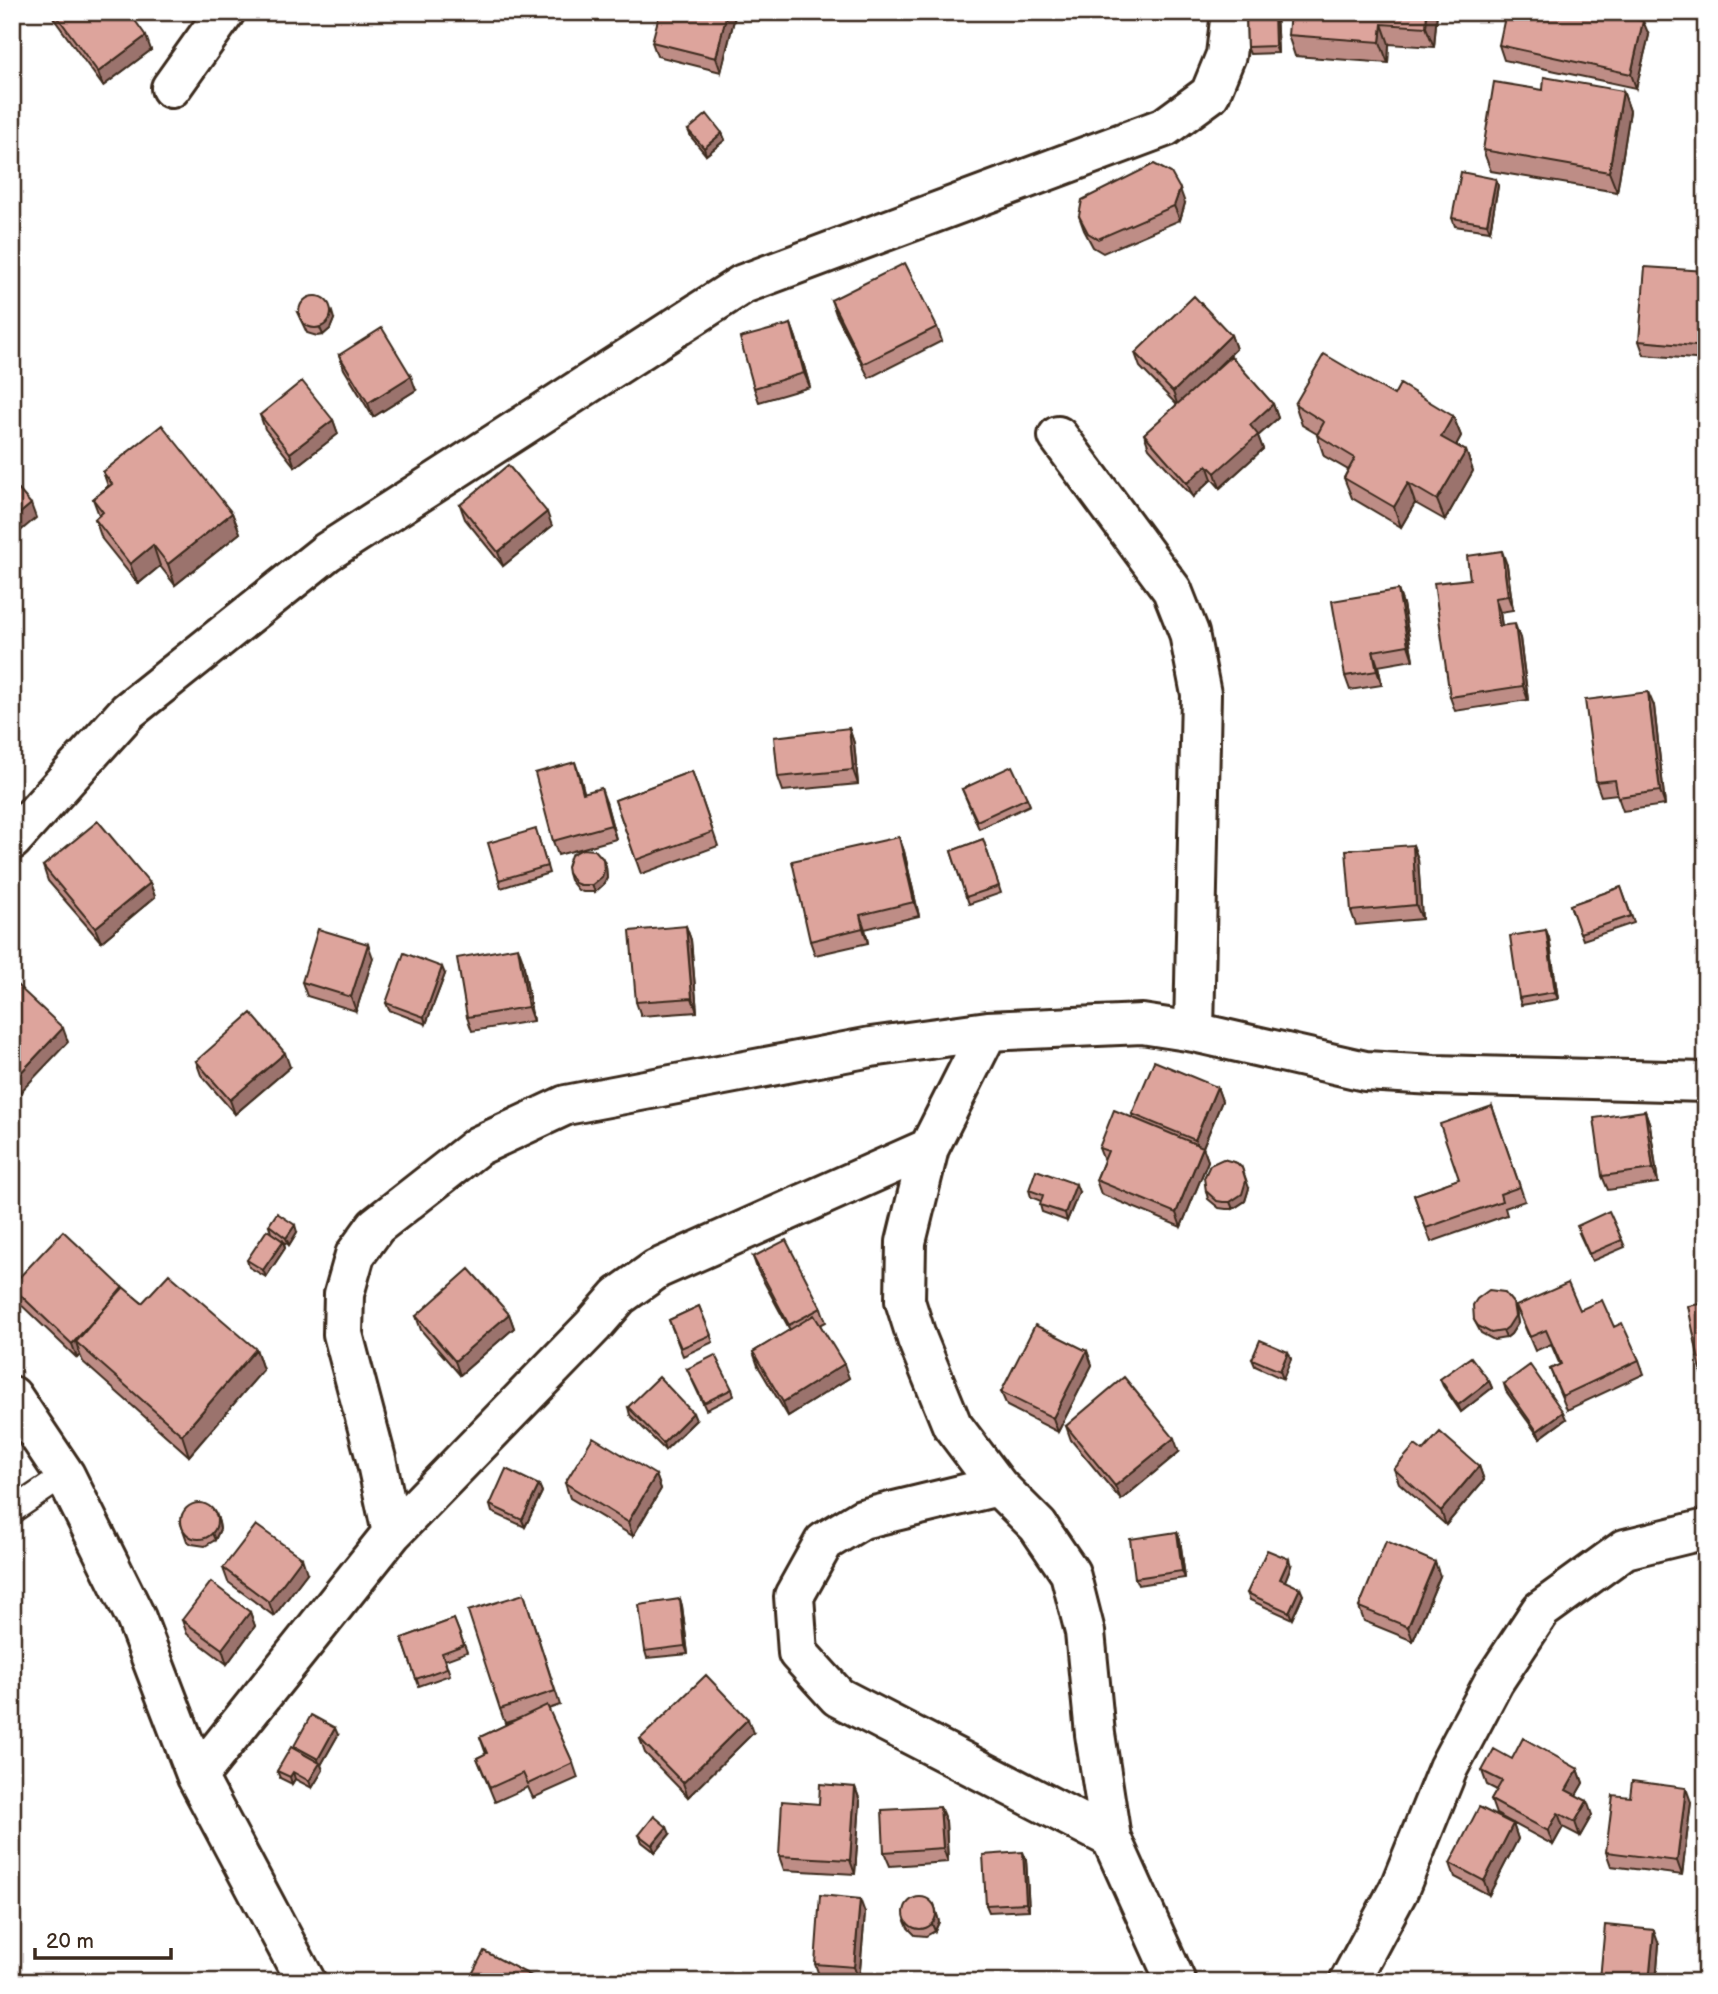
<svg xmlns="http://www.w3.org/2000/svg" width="1718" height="1994" viewBox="0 0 1718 1994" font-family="'Balsamiq Sans',sans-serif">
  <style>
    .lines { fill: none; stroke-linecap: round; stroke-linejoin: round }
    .lane-casing { stroke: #3b2a1e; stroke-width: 28 }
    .street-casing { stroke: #3b2a1e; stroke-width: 44 }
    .lane { stroke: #fff; stroke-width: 23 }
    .street { stroke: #fff; stroke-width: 38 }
    .wall { fill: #be8d86; stroke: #3b2a1e; stroke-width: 2 }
    .shaded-wall { fill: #9b736d; stroke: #3b2a1e; stroke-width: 2 }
    .building { fill: #dda49c; stroke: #3b2a1e; stroke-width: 2 }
  </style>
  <rect width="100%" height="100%" fill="#fff"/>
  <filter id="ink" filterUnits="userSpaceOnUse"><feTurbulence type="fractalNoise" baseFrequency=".0143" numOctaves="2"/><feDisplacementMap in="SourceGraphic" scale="14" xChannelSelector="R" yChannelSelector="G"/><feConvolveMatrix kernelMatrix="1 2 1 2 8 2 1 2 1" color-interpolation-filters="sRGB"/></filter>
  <g filter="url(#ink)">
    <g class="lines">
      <defs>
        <path id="lane" d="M12,1511l53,-36"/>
        <path id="street" d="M171,88l54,-76
          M1058,436l114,154 17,43 12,61 -7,338
          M12,840l116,-129 199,-159 416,-268 422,-157 45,-33 16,-39 5,-43
          M988,1031l-59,117 -23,94 -1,59 12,38 35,86 46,61 40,40 32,47 15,59 10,102 16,104 65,144
          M12,1396l53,79 71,143 61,159 109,205
          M998,1486l-136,33 -38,23 -30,54 4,57 40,44 273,141
          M392,1533l201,-207 26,-30 38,-27 272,-121
          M197,1777l195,-244 -16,-74 -33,-125 1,-40 11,-39 21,-29 102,-80 88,-41 305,-58 117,-16 154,-7 52,8 171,39 69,4 272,7
          M1349,1982l50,-93 49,-121 46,-87 47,-71 84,-61 81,-20"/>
      </defs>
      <use href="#lane" class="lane-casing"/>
      <use href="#street" class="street-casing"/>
      <use href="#lane" class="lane"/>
      <use href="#street" class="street"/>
    </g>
    <path class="wall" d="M52,12h77l22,38 -48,36 -49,-67z
      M736,12l-15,60 -64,-16 -5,-14z
      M1246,12h30l2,41 -28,1 -3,-7z
      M1437,12l-3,35 -45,-3 -1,19 -93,-7 -7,-21z
      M1609,13l40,22 -13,53 -132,-28 -5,-15z
      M1543,90l80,1 7,20 -13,81 -126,-21 -8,-21z
      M688,130l34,3 3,7 -19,15 -15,-18z
      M1496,179l2,7 -8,45 -35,-5 -3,-8z
      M1185,203l-5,17 -77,33 -10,-6 -9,-17 -5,-14z
      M1706,271v89l-62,-5 -5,-14z
      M831,300l106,27 5,14 -73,37 -33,-64z
      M297,312l37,7 -4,10 -7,6 -6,1 -10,-3z
      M791,324l5,14 14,49 -51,15 -5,-14z
      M1231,335l5,14 -30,29 67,26 5,14 -20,18 5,13 -43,39 -8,-9 -19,18 -44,-49 -5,-14 33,-29 -37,-38 -5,-14z
      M339,355l77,35 -43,27 -29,-48z
      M1394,395l59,21 8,20 -5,9 10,6 7,20 -28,49 -30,-17 -14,24 -49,-29 -8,-20 4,-8 -24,-14 -7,-21v-1l-15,-9 -7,-21z
      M260,415l73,5 5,14 -43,33 -30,-38z
      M103,472l129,41 8,20 -65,52 -15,-19 -22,18 -36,-45 -7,-20 4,-4 -6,-16 15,-13z
      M460,505l92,21 -49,40 -38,-47z
      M1507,565l6,45 -13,2 2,14 18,12 8,62 -73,11 -5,-14 20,-118z
      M1398,590l5,14 10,56 -35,6 4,19 -32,5 -5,-14z
      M1654,706l11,99 -42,6 -6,-17 -16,2 -5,-14z
      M849,728l5,15 4,41 -75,7 -5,-14z
      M692,771l26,75 -77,28 -26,-74z
      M580,776l4,17 22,9 10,37 -58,16 -5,-14z
      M962,789l65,9 3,7 -51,24z
      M538,836l11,37 -48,15 -2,-8z
      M899,837l5,14 15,65 -54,13 3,14 -53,12 -5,-14z
      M983,839l18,54 -32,11 -18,-53z
      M1413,845l5,14 4,60 -66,6 -5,-14z
      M603,859l3,7 1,12 -3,6 -9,8h-12l-5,-2 -8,-10 -2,-7z
      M43,866l107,17 5,14 -54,45 -53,-61z
      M1621,887l13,36 -51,17 -13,-35z
      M686,926l5,14 6,72 -56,4 -5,-14z
      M1546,930l3,8 9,61 -37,6 -2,-7z
      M373,958l-17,53 -49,-15 -5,-14z
      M523,961l10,60 -61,10 -5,-14z
      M445,974l-19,50 -37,-14 -3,-7z
      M196,1061l94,6 -55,47 -34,-39z
      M1217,1087l5,14 -19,46 5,14 -27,66 -80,-33 -5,-14 8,-19 -5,-13 34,-30 -1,-4z
      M1492,1106l33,95 -20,7 2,7 -76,27 -17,-47 45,-16z
      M1645,1111l5,14 8,58 -50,7 -6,-14z
      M1249,1188l-4,13 -12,8h-7l-7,-1 -11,-9 -2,-8z
      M1029,1190l50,2 -12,29 -25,-9 -2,-7 1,-4 -10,-4z
      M269,1225l28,7 -8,13 -18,-12z
      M1579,1233l43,7 3,7 -33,14z
      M283,1241l2,7 -19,29 -17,-10 -2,-7z
      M753,1257l68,51 5,14 -6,3 29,53 -61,38 -30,-50 -5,-14 37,-22 -32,-59z
      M12,1285l111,3 19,15 114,46 7,21 -74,86 -106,-94 -3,-7 -3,3 -61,-58 -4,-10z
      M699,1306l14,36 -30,14 -14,-36z
      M1516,1306l64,4 34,17 25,33 5,14 -77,36 -17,-41 10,-4 -9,-21 -16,7z
      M1516,1310l2,13 -7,11 -5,4 -12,2 -13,-7 -7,-13z
      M509,1314l5,14 -54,47 -39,-45 -5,-14z
      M1087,1351l5,14 -34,67 -51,-26 -6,-14z
      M1288,1352l3,7 -8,20 -28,-13 -3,-7z
      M687,1369l45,20 2,7 -28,14z
      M1440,1379l49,2 3,7 -31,24 -18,-26z
      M1504,1384l62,35 -26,19 -34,-47z
      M628,1407l68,13 -31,30 -35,-35z
      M1066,1426l113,26 -58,48 -50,-60z
      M1423,1451l56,15 5,14 -38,45 -47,-42 -5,-14z
      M656,1475l5,14 -28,47 -63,-38 -5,-15z
      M539,1485l3,7 -17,35 -33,-15 -2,-7z
      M217,1516l2,7 1,6 -5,11 -10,6 -13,-2 -5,-3 -7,-20z
      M1180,1539l5,39 -47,7 -3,-7z
      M1291,1566l-6,15 18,14 -11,24 -42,-19 -3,-7z
      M223,1568l84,5 -33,43 -46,-34z
      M1440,1576l-27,65 -49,-20 -5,-14z
      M524,1594l36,111 -12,4 25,54 5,15 -45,20 -5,-11 -33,15 -18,-44 9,-4 -6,-17 41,-19 -16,5 -5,-14z
      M680,1599l2,7 6,48 -41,4 -2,-7z
      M250,1612l5,14 -28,38 -40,-30 -5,-14z
      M454,1619l13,33 -22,8 5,15 -31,11 -17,-48z
      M753,1733l-65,64 -43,-44 -5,-14z
      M338,1735l-17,30 2,5 -11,18 -17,-9 -3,5 -12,-6 -3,-7 18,-21 -1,-4z
      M1512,1759l66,10 5,14 -7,12 16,20 -12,21 -17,-9 -10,18 -57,-31 -5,-14 6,-10 -10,-5 -5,-14z
      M855,1787l5,14 -5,73 -71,-4 -5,-14z
      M1630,1797l61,5 -9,73 -71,-9 -5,-14z
      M946,1821l2,41 -58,4 -6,-14z
      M1513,1824l5,15 -29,56 -34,-18 -5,-14z
      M670,1834l-15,18 -13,-10 -3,-7z
      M1026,1859l3,51 -40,2 -3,-7z
      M934,1904l5,18 -4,9 -9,5 -11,-1 -7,-7 -3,-7z
      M865,1913l-6,68 -39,-3 -5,-14z
      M1659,1944l-3,38h-55l-1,-3z"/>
    <path class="shaded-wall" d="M727,12h9l-15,60 -5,-14z
      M1274,12h2l2,41 -3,-7z
      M1427,12h10l-3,35 -8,-20z
      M1643,21l6,14 -13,53 -5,-14z
      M1382,24l7,20 -1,19 -8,-21z
      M146,36l5,14 -48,36 -5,-14z
      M1623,91l7,20 -13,81 -8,-20z
      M722,133l3,7 -19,15 -2,-7z
      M1496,179l2,7 -8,45 -3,-7z
      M1180,189l5,14 -5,17 -6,-14z
      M332,312l2,7 -4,10 -7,6 -3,-7z
      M791,324l5,14 14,49 -6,-14z
      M1231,335l5,14 -58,57 -5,-14z
      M411,376l5,14 -43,27 -5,-14z
      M1273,404l5,14 -20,18 5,13 -43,39 -5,-15 35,-48z
      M1453,416l8,20 -12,22 -8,-21z
      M333,420l5,14 -43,33 -5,-14z
      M1466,451l7,20 -28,49 -8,-20z
      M1207,465l5,14 -19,18 -6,-14z
      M12,467l5,13 -5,4z
      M1408,483l7,20 -14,24 -7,-20z
      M31,504l5,14 -24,20v-18z
      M547,512l5,14 -49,40 -5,-14z
      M232,513l8,20 -65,52 -7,-21z
      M153,545l7,21 -22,18 -8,-20z
      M1502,551l5,14 6,45 -5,-14z
      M1398,590l5,14 10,56 -5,-15z
      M1495,598l5,14 4,29 -5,-15z
      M1515,624l5,14 8,62 -5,-14z
      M1373,651l5,15 4,19 -5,-14z
      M1648,692l6,14 11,99 -5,-14z
      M849,728l5,15 4,41 -5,-14z
      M575,762l5,14 8,31 -5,-14z
      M601,788l5,14 10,37 -5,-14z
      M899,837l5,14 15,65 -5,-14z
      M1413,845l5,14 4,60 -6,-14z
      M603,859l3,7 1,12 -3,6 -9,8 -3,-7z
      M150,883l5,14 -54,45 -6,-14z
      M860,915l5,14 3,14 -5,-15z
      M686,926l5,14 6,72 -5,-14z
      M1546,930l3,8 9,61 -3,-7z
      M368,944l5,14 -17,53 -5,-14z
      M518,947l5,14 10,60 -5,-14z
      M442,967l3,7 -19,50 -2,-7z
      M63,1028l5,14 -56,59v-19z
      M285,1053l5,14 -55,47 -5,-14z
      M1217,1087l5,14 -22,53 -5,-14z
      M1645,1111l5,14 8,58 -5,-14z
      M1203,1147l5,14 -27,66 -5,-14z
      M1242,1168l7,20 -4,13 -12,8 -3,-7z
      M1076,1184l3,8 -12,29 -2,-8z
      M295,1225l2,7 -8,13 -3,-7z
      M283,1241l2,7 -19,29 -3,-7z
      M125,1290l-49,52 4,13 -3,3 -5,-14z
      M1513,1303l3,7 2,13 -7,11 -5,4 -3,-7z
      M509,1314l5,14 -54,47 -5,-14z
      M256,1349l7,21 -74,86 -7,-21z
      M1087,1351l5,14 -34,67 -5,-14z
      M1288,1352l3,7 -8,20 -3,-8z
      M844,1364l5,14 -61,38 -5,-14z
      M1489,1381l3,7 -31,24 -3,-7z
      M1563,1412l3,7 -26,19 -3,-7z
      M693,1413l3,7 -31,30 -2,-7z
      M1174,1438l5,14 -58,48 -6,-14z
      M1479,1466l5,14 -38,45 -5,-14z
      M656,1475l5,14 -28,47 -5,-14z
      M539,1485l3,7 -17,35 -3,-7z
      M217,1516l2,7 1,6 -5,11 -3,-7z
      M1177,1532l3,7 5,39 -3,-7z
      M302,1558l5,15 -33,43 -5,-14z
      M1289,1559l2,7 -8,20 -3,-7z
      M1435,1562l5,14 -27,65 -5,-14z
      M1300,1588l3,7 -11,24 -3,-7z
      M680,1599l2,7 6,48 -3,-8z
      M250,1612l5,14 -28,38 -5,-15z
      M748,1719l5,14 -65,64 -5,-14z
      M335,1728l3,7 -17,30 2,5 -11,18 -3,-7 10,-17 -1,-5z
      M1578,1769l5,14 -12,21 -5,-14z
      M293,1772l2,7 -3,5 -2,-7z
      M855,1787l5,14 -5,73 -5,-14z
      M1686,1788l5,14 -9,73 -5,-14z
      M1587,1801l5,14 -12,21 -5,-14z
      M940,1807l6,14 2,41 -5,-14z
      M1558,1813l5,14 -10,18 -5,-14z
      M1513,1824l5,15 -29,56 -5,-14z
      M667,1827l3,7 -15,18 -3,-7z
      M1023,1852l3,7 3,51 -3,-7z
      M12,1890l4,11 -4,3z
      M860,1899l5,14 -6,68 -5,-14z
      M934,1904l5,18 -4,9 -3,-7z
      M1654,1930l5,14 -3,38h-7z"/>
    <path class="building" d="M54,12h75l17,24 -48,36z
      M660,12h67l-11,46 -64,-16z
      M1246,12h28l1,34 -28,1z
      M1290,12h137l-1,15 -44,-3 -2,18 -92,-7z
      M1506,12h98l39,9 -12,53 -132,-29z
      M1544,77l79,14 -14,81 -126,-22 11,-68 49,8z
      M707,114l15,19 -18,15 -16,-18z
      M1154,164l17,9 9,16 -6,17 -76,33 -10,-6 -9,-17 3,-16z
      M1461,172l35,7 -9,45 -35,-6z
      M905,263l32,64 -74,37 -32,-64z
      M1645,267l61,4v76l-67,-6z
      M299 312a16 16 0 1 1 32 0a16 16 0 1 1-32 0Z
      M1194,296l37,39 -58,57 -38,-39z
      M791,324l13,49 -50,15 -14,-50z
      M382,328l29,48 -43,27 -29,-48z
      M1324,354l70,41 6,-11 53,32 -12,21 25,14 -29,49 -29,-17 -14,24 -50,-29 11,-20 -38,-23 7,-13 -29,-18z
      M1231,356l42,48 -23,21 8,10 -43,38 -8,-8 -20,18 -43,-49z
      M302,381l31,39 -43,33 -30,-38z
      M162,425l70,88 -64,51 -15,-19 -23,19 -35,-45 8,-7 -10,-13 19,-15 -9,-12z
      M508,465l39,47 -49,40 -38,-47z
      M12,482l19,22 -19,16z
      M1502,551l6,45 -13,2 4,28 16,-2 8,62 -73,11 -16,-114 36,-4 -3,-23z
      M1398,590l10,55 -35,6 4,20 -32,5 -13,-75z
      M1648,692l12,99 -42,6 -3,-17 -19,2 -11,-82z
      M849,728l4,42 -75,7 -4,-40z
      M575,762l8,31 18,-5 10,37 -58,16 -18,-68z
      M1012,766l15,32 -50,23 -15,-32z
      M692,771l21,61 -77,28 -21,-60z
      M98,821l52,62 -55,45 -52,-62z
      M536,829l11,37 -48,14 -11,-37z
      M899,837l15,65 -54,13 3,13 -53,13 -18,-80z
      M983,839l16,47 -33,11 -15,-46z
      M1413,845l3,60 -65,6 -5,-61z
      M582,849l13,1 8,9 1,12 -2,6 -10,8h-12l-5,-2 -7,-10 -1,-6 4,-12z
      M1621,887l10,29 -51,17 -10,-28z
      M686,926l6,72 -56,4 -6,-71z
      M318,929l50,15 -17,53 -49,-15z
      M1546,930l9,62 -36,6 -9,-62z
      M518,947l10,60 -61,10 -10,-59z
      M404,953l38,14 -18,50 -38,-14z
      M17,985l46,43 -51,54v-92z
      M251,1013l34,40 -55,47 -34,-39z
      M1154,1061l63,26 -22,53 -63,-26z
      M1492,1106l28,81 -20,7 2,7 -76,27 -12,-33 45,-16 -19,-55z
      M1114,1110l89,37 -27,66 -80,-33 12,-29 -9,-3z
      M1645,1111l8,58 -51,7 -8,-58z
      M1223,1159l14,4 5,5 4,13 -4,13 -12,8h-7l-6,-1 -11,-10 -2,-13 6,-13z
      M1036,1170l40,14 -11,29 -25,-8 3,-10 -14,-5z
      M1609,1211l13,29 -33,14 -12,-28z
      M277,1213l18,12 -9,13 -17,-13z
      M267,1230l16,11 -20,29 -16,-10z
      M63,1231l60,57 -51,56 -60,-57v-2z
      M786,1240l35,68 -32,17 -36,-68z
      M469,1269l40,45 -54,47 -39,-45z
      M169,1274l87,75 -74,86 -106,-93 47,-55 19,16z
      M1568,1283l12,27 22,-10 12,27 8,-4 17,37 -77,36 -12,-27 11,-5 -15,-34 -16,7 -14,-31z
      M1489,1290l15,2 9,11 2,13 -7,11 -5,4 -12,2 -13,-7 -4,-6 -1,-15 4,-6z
      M1706,1303v78h-3l-15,-75z
      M699,1306l12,29 -30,13 -12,-28z
      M814,1315l30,49 -61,38 -30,-50z
      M1035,1325l52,26 -34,67 -52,-26z
      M1260,1340l28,12 -8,19 -28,-12z
      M715,1355l17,34 -28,14 -17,-34z
      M1471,1357l18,24 -31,24 -18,-26z
      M1530,1365l33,47 -26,19 -33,-47z
      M659,1377l34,36 -30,30 -35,-36z
      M1124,1377l50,61 -59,48 -49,-60z
      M1440,1432l39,34 -38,45 -47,-42 21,-24 8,6z
      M593,1437l63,38 -28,47 -63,-39z
      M506,1469l33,16 -17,35 -32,-15z
      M181 1521a18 18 0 1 1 36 0a18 18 0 1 1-36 0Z
      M256,1525l46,33 -33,44 -46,-34z
      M1177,1532l5,39 -47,7 -5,-39z
      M1386,1541l49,21 -27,65 -49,-20z
      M1267,1550l22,9 -9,20 20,9 -11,24 -42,-19z
      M211,1582l39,30 -28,37 -40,-29z
      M524,1594l31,97 -55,18 -32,-98z
      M680,1599l5,47 -40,5 -6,-46z
      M454,1619l10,26 -22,8 5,15 -31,11 -14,-41z
      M706,1675l42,44 -65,64 -43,-44z
      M547,1705l26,58 -45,21 -5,-11 -33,15 -13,-30 10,-5 -7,-16z
      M311,1715l24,13 -17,31 -24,-13z
      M1523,1738l55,31 -12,21 21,11 -12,21 -17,-9 -10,18 -57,-31 11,-19 -20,-10 12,-22 18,10z
      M291,1747l29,16 -11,18 -16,-9 -3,5 -13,-6z
      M1632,1781l54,7 -9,73 -71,-9 7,-57 17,2z
      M820,1784l35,3 -5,73 -71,-4 3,-55 37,3z
      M940,1807l3,41 -59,4 -2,-42z
      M1479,1807l34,17 -29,57 -34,-18z
      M654,1816l13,11 -15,18 -13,-10z
      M1023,1852l3,51 -40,2 -3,-50z
      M820,1895l40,4 -6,68 -39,-3z
      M904 1913a16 16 0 1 1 32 0a16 16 0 1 1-32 0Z
      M1605,1925l49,5 -5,52h-20l-29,-3z
      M484,1951l59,31h-75z"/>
  </g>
  <rect width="1718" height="1994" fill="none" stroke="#fff" stroke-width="42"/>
  <rect x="21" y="21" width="1676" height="1952" fill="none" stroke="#3b2a1e" stroke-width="2.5" filter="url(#ink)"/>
  <path d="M35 1948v10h136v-10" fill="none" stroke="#3b2a1e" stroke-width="3.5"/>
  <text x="46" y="1948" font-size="21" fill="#3b2a1e" stroke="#ffffff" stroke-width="5" paint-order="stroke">20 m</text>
</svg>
